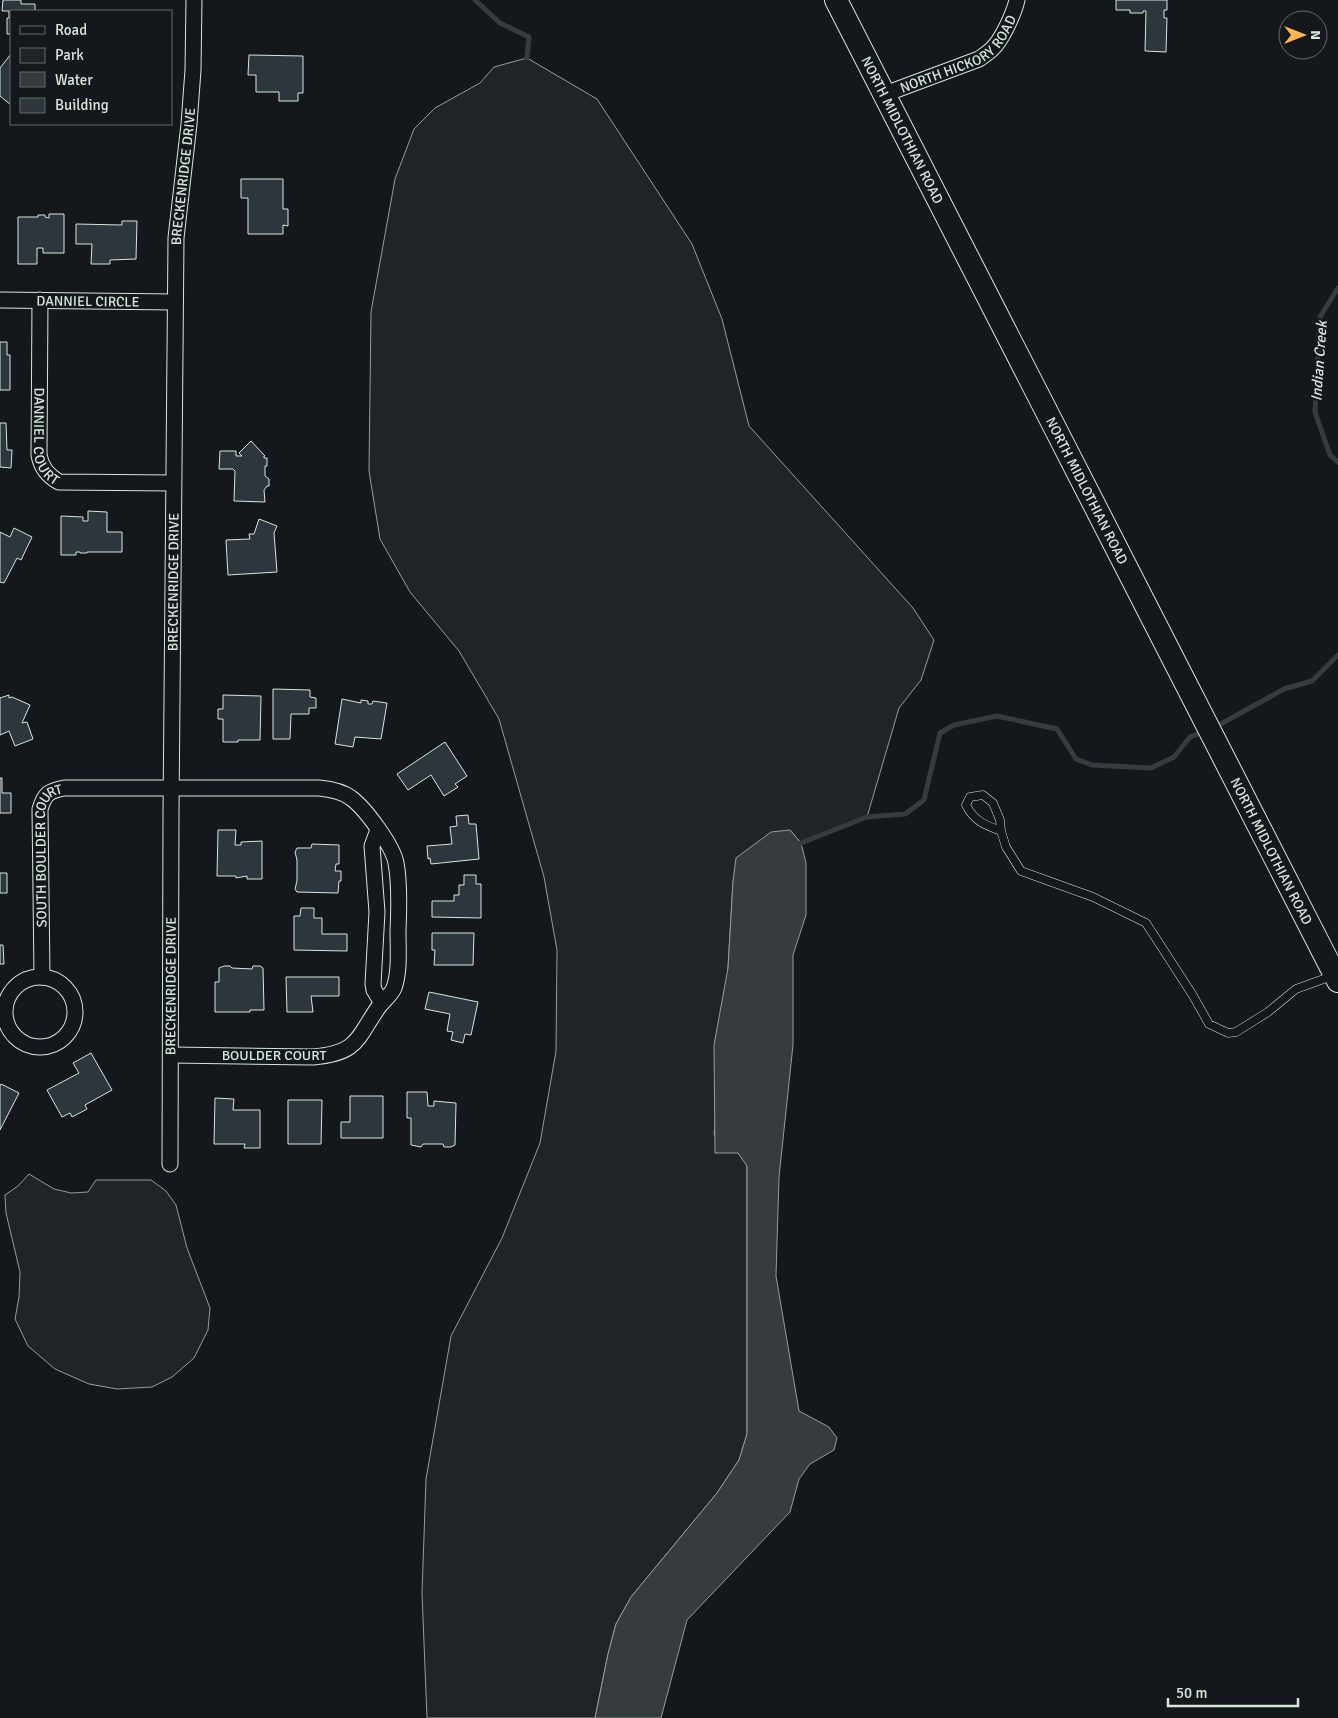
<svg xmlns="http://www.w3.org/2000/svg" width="1338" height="1718" viewBox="0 0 1338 1718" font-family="Signika,sans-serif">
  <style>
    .green { fill: #202428; stroke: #939e99 }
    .water { fill: #363b3e; stroke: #939e99 }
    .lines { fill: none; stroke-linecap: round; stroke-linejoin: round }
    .stream { stroke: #363b3e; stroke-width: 5 }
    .building { fill: #2c363c; stroke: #d8e6dc }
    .lane-casing { stroke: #d8e6dc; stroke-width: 9 }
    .street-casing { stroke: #d8e6dc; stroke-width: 17 }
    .secondary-casing { stroke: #d8e6dc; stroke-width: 24 }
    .lane { stroke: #14181c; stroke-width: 8 }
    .street { stroke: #14181c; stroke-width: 15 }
    .secondary { stroke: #14181c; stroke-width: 22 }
    .labels { text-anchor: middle; stroke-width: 4; stroke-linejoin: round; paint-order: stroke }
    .street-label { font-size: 14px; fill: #d8e6dc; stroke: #14181c }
    .water-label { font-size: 15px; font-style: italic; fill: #d8e6dc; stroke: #14181c }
  </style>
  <rect width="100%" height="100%" fill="#14181c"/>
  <path class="green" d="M527,58l70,41 95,145 30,75 27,107 164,182 21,32 -13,40 -22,28 -32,109 -66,26 -11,-13 -57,51 -5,87 -14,167 24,18 9,12v269l-8,26 -22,33 -86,104 -15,27 -8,30 -13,64h-168l-5,-125 4,-114 25,-143 51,-98 38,-95 16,-92 1,-101 -13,-73 -45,-158 -40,-68 -49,-59 -30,-53 -11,-68 2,-159 24,-133 19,-50 21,-21 45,-25 14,-16z
    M29,1174l25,15 17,4 17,-1 8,-12h55l15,11 10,14 11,43 23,60 -2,22 -14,28 -22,19 -20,10 -35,2 -28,-5 -34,-15 -27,-23 -13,-27 4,-22 1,-25 -14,-59 -1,-18 13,-9z"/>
  <path class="water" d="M790,830l11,13 5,20v52l-13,40v90l-14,132 -3,99 23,135 30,16 8,11 -3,12 -24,14 -11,15 -9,33 -103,108 -26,98h-66l13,-64 8,-30 15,-27 86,-104 22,-33 8,-26v-268l-9,-13h-23l-1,-108 14,-77 5,-87 3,-23 35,-26z"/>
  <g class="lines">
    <path class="stream" d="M475,0l25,23 29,14 -2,21
      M1338,288l-18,29 -5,95 15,43 8,7
      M1219,725l65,-36 28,-8 26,-26
      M801,843l66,-26 38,-3 19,-14 16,-67 14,-8 43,-9 60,13 19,30 16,6 59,3 23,-11 16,-20 11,-4"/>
  </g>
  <path class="building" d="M3,0h18v4h14v7h-24v23h-4v-16h2v-7h-7z
    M1116,0h51v10h-3v8h3l-1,34 -21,-1 1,-40h-3v2h-13v-3h-14z
    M11,54v51l-11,-9v-28z
    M249,55l54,1v37h-5v8h-19v-9h-23v-17h-8z
    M241,179h42v30h5v17l-5,-1v9h-35v-36h-7z
    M49,214h15v39h-21v-5h-6v16h-19v-47h20v-2h7v2l4,1z
    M122,221h15l-1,38 -26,1v4h-19l1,-20h-16v-20l46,1z
    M0,342h7v13h3v35h-10z
    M0,423h6l1,27h5l-1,18 -11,-1z
    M251,441l14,15h-1v2h3v8h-2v10l4,3v7h-2l-3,4 1,12 -31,-1 1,-30 -2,-2h-14l1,-18h16v5h6l-3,-3z
    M88,511l19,1v20h15v20h-35v1h-7v-1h-4v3h-15v-39l22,1v4h5z
    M259,519l18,7 -3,7 3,39 -49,3 -2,-35 24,-1 -1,-5h5z
    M14,528l18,9 -11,23 -4,-2 -13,25 -4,-1v-50l10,5z
    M273,689l37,1v7l6,1v10h-7v6h-18l-1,25h-17z
    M9,695v3l3,-1 18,8 -8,18 5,-1 6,17 -18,7 -6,-15 -9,4v-37z
    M223,695l38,1 -1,44h-22v2h-15v-23h-5v-10h5z
    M342,699l19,4v-3l7,1v3h4l1,-3 14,2 -6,36 -26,-2 -2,10 -18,-3z
    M445,742l22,34 -12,8 3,3 -14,9 -13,-21 -23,15 -11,-16z
    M0,778h2v15h9v20h-11z
    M468,815l1,9h7l3,35 -48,5 -1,-6 -2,1 -1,-13 25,-2 -2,-17 7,-1 -1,-10z
    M218,830h18l-1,15h6v-3l21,-1v38h-15v-3l-11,2v-2h-19z
    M312,844l27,1v19h-3l-1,7h6v10h-2l-1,12 -41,-1 -2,-3 2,-8v-21l-2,-8 2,-4h14z
    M0,873h7v20h-7z
    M464,875h12v9h5v34l-49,-1v-16h22v-6h5v-10h5z
    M301,908h13v10h8v16h25v17l-53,-1v-34h6z
    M432,933h42l-1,32h-39l1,-15h-3z
    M0,945h3l1,19h-4z
    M224,966h6l2,2 20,1 1,-3h7l3,2 1,42h-14v2h-35v-30h4v-14z
    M286,977h53v19h-28l2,16h-26z
    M429,992l49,10 -7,33 -6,-1 -2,9 -12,-3 2,-8 -6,-1 3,-17 -25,-5z
    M91,1053l21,37 -27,15 2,4 -15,8 -2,-4 -8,4 -15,-27 32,-17 -6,-10z
    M1,1084l18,9 -19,37v-44z
    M407,1092h20l1,14h6v-5l22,2 -1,42 -4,2h-7l-1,-3h-20l-2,3 -10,-2v-27h-4z
    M350,1096h33v42h-42v-16h9z
    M215,1098l19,1 -1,11h27v38h-16l1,-4h-31z
    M288,1100h34l-1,44h-33z"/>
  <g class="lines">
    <defs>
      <path id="lane" d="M1001,831c-16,-6 -27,-10 -35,-26l4,-8 13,-2 10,8 7,17 1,11 5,16 15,24 72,26 53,26 46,71 17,30 19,9 8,-1 32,-20 28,-23 36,-13"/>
      <g id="street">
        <path id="s1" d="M885,94l94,-35c4,-3 9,-6 13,-10 10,-9 22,-36 25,-49"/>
        <path id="s2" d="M0,300l175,2"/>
        <path id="s3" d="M40,300l-1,155c2,12 9,21 20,27l114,1"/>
        <path d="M378,830l-6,16 5,66 -4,72 1,6 8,13"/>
        <circle cx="40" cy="1012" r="35"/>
        <path id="s4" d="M42,977l-2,-168c5,-16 9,-18 24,-21h255c11,1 23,3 32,10 14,10 42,48 45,65 4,21 3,46 2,68 0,18 2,40 -4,57 -3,7 -9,11 -14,17 -24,34 -21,48 -67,52l-141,-2"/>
        <path id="s5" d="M170,1164l1,-350 5,-576 13,-114 4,-54 1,-70"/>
      </g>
      <g id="secondary">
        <path id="s6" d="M836,0l502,981"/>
      </g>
    </defs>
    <use href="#lane" class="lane-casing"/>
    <use href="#street" class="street-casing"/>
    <use href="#secondary" class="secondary-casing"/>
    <use href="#lane" class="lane"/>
    <use href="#street" class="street"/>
    <use href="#secondary" class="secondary"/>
  </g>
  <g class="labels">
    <g class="street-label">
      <text dy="5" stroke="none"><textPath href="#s1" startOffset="86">NORTH HICKORY ROAD</textPath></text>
      <text dy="5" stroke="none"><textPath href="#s6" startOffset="146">NORTH MIDLOTHIAN ROAD</textPath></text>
      <text dy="5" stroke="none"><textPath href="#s5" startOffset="988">BRECKENRIDGE DRIVE</textPath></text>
      <text dy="5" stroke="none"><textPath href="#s2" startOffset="88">DANNIEL CIRCLE</textPath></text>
      <text dy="5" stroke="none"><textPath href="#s3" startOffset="138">DANNIEL COURT</textPath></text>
      <text dy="5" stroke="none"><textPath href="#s6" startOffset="551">NORTH MIDLOTHIAN ROAD</textPath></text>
      <text dy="5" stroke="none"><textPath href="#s5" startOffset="582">BRECKENRIDGE DRIVE</textPath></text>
      <text dy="5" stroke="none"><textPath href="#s6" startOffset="956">NORTH MIDLOTHIAN ROAD</textPath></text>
      <text dy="5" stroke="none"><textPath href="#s4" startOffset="125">SOUTH BOULDER COURT</textPath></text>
      <text dy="5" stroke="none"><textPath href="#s5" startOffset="178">BRECKENRIDGE DRIVE</textPath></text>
      <text x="274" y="1060">BOULDER COURT</text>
    </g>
    <g class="water-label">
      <text transform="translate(1319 361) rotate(-86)" y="5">Indian Creek</text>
    </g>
  </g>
  <rect x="10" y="10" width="162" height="115" fill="#14181c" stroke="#626a69"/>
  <rect x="20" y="26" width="25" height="8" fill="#14181c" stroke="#626a69"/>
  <text x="55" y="35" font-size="15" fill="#d8e6dc">Road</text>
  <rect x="20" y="48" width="25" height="15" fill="#202428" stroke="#626a69"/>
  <text x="55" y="60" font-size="15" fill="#d8e6dc">Park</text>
  <rect x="20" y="72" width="25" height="15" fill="#363b3e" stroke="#626a69"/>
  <text x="55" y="85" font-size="15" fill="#d8e6dc">Water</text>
  <rect x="20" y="98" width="25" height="15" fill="#2c363c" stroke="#626a69"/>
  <text x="55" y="110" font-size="15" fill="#d8e6dc">Building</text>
  <g transform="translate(1303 35) rotate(90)"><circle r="24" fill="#14181c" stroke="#626a69"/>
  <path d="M0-4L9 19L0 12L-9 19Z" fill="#ffb74d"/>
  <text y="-8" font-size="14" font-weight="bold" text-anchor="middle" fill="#d8e6dc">N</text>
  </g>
  <path d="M1168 1698v8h130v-8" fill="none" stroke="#d8e6dc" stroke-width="2.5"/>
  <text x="1176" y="1698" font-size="15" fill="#d8e6dc" stroke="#14181c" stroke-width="4" paint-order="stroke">50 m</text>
</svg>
